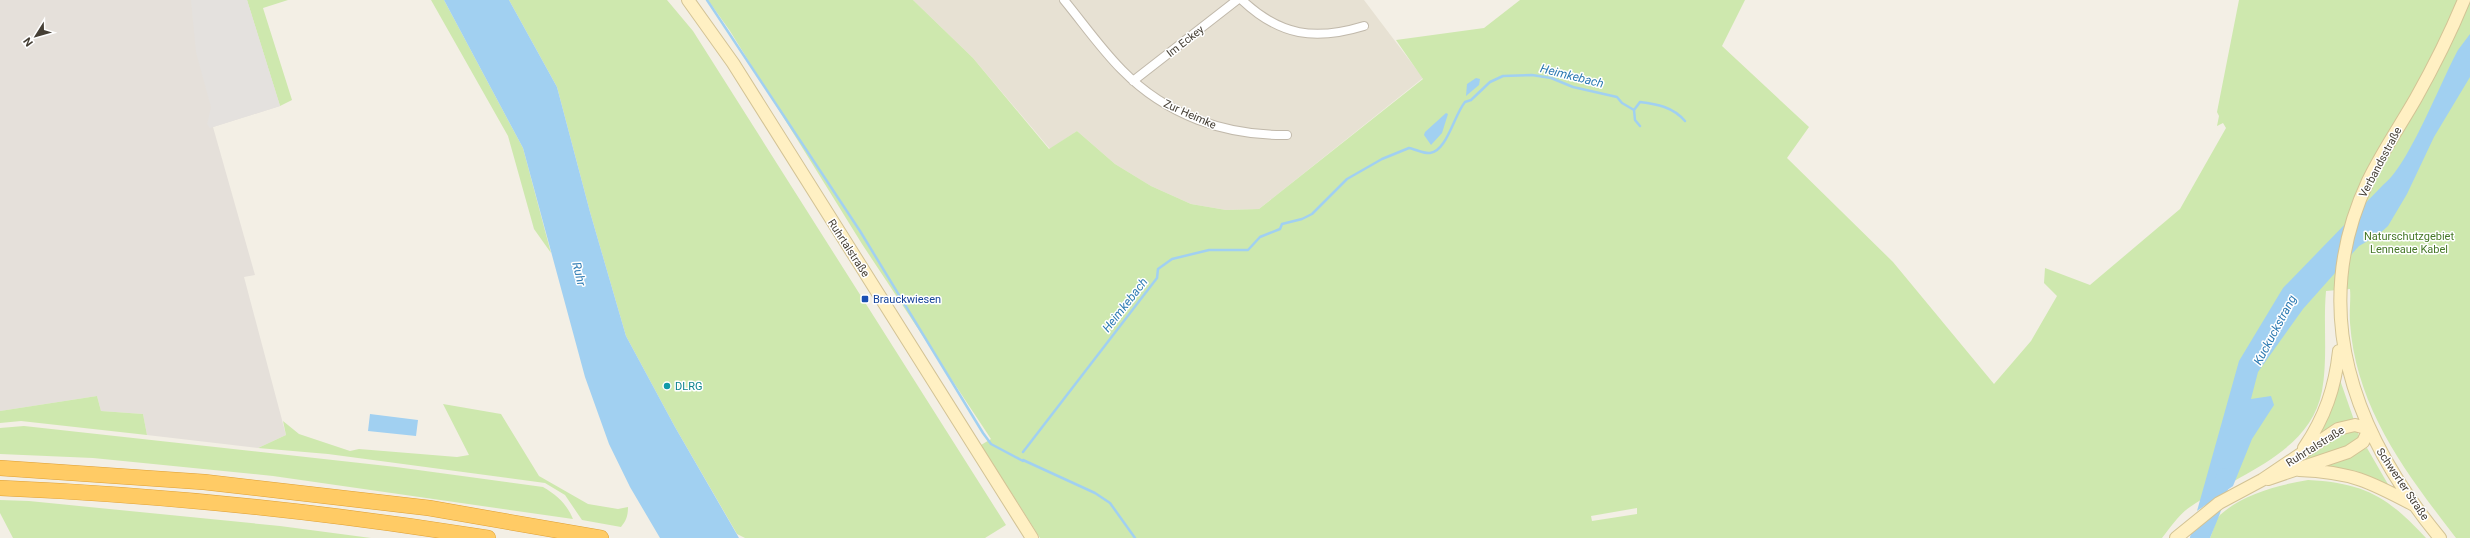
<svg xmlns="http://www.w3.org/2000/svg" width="2470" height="538" viewBox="0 0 2470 538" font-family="Roboto,sans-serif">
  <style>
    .residential { fill: #e7e1d3 }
    .industrial { fill: #e5e0da }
    .green { fill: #cee8ae; fill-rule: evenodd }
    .parking { fill: #e4e1de }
    .water { fill: #a1d0f1 }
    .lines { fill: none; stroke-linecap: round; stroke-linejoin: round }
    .stream { stroke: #a1d0f1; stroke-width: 2.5 }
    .river { stroke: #a1d0f1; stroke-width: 16 }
    .street-casing { stroke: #c1b9ab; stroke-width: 10 }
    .secondary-casing { stroke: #d3c395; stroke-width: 14 }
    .highway-casing { stroke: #de9f34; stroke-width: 16 }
    .street { stroke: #fff; stroke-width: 8 }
    .secondary { stroke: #fff0c3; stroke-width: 12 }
    .highway { stroke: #ffcb65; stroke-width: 15 }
    .transit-dot { fill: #1a4fb4; stroke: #fff; stroke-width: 1.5 }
    .culture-dot { fill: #0f9aa8; stroke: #fff; stroke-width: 1.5 }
    .labels { text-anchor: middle; stroke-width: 3; stroke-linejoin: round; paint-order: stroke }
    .street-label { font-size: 11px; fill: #453f35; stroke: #fff }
    .park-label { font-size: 11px; fill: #467828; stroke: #fff }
    .transit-label { font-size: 11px; fill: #164399; stroke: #fff; text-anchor: start }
    .culture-label { font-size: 11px; fill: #0d838f; stroke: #fff; text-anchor: start }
    .water-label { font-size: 12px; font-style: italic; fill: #2d7ab2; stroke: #fff }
  </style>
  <rect width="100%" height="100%" fill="#f3efe5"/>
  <path class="residential" d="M913,0h451l59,78 -164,131 -33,1 -35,-6 -40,-18 -36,-22 -38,-33 -27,18 -77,-91z"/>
  <path class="industrial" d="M0,0h247l33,106 -67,21 42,148 -11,2 42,158 -28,13 -111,-13 -4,-21 -42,-3 -4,-15 -97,15z"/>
  <path class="green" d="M247,0h41l-25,8 29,92 -12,6z
    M431,0h13l79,148 28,105 -17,-24 -26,-93z
    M509,0h158l26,31 313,494 -21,13h-240l-8,-4 -62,-107 -49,-91 -36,-124 -33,-125z
    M708,0h205l60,58 76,91 28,-18 38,33 36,22 40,18 35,6 33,-1 164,-130 -27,-39 88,-12 36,-28h225l-23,46 87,81 -22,31 106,104 101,122 37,-43 26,-45 -13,-13 1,-15 45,17 90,-76 46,-81 -3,-5 -6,3 2,-10 -2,-4 22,-112h231v538h-14c-50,-65 -100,-130 -106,-215 -1,-12 1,-23 0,-34l-24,2c-3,33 2,66 -4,100 -12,63 -85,83 -132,116 -11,7 -20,21 -28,31h-1122l-59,-93 10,-6 -129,-195 -132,-213zM1637,508v6l-45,7 -1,-5z
    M2340,380l14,40 -34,16 -1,-3z
    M97,396l4,15 42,3 4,21 -126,-14 -21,2v-12z
    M443,404l58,10 38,62 49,28 30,5 10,-2c0,9 -2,14 -7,20l-39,-7 -17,-25 -20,-12 -217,-29 -70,-6 28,-13 -3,-14 16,13 51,17 9,-2 98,8 12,-2z
    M24,426l372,41 147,20c15,9 23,16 30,32l-300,-43 -180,-18 -93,-4v-26z
    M2357,430l2,6 -2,7 -57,22 -3,-3 35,-25z
    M2367,448l22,38 -64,-18 -2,-3z
    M2308,480c57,3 80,17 118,58h-216c3,-6 5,-18 10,-23 23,-21 58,-30 88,-35z
    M0,500l29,1 251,25 91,12h-358l-13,-25z"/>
  <path class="parking" d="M191,0h56l33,106 -70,22 -3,-4 4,-17 -15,-55z"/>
  <path class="water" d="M444,0h65l48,87 33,125 36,124 49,91 64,111h-79l-30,-51 -21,-43 -24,-67 -62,-229z
    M2470,34v43l-36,60 -27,57 -19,32 -10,9 -19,11 -56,63 -45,63 -7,27 20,-3 3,9 -22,34 -19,47 -36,25 42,-150 44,-73 100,-103c25,-18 58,-104 75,-135z
    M1476,78l4,1 -1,6 -13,11 1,-12z
    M1446,113l2,1 -6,19 -11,12 -7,-10 1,-3z
    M370,414l48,6 -2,16 -48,-5z
    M2219,516l-9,22h-19z"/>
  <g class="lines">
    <path class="stream" d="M707,0l153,231 123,202 8,11 32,17
      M1640,126l-5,-6 -1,-10 6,-8c17,2 33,5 45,19
      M1023,452l134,-174 1,-9 14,-10 37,-9h39l12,-13 20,-8 2,-5 20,-5 10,-5 35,-35 35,-20 27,-11c6,1 15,6 21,5 17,-2 24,-38 35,-51l6,-2 19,-18 13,-6 29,-1 19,3 22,9 44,10 5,6 12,7
      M1023,460l72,33 15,10 25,35"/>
    <path class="river" d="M2198,538l14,-26 12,-36"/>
    <defs>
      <path id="street" d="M1064,0c19,23 37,49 58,70 44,45 103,66 165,65
        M1242,0c38,36 73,41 122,26
        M1133,81l104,-81"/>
      <path id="secondary" d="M688,0l45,63 299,475
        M2304,448c21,-31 31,-60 35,-97
        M2299,470c52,2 70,11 115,35
        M2268,479l80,-27 15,-10 6,-13
        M2176,538l43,-35 43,-23 76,-51 17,-4 14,4
        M2440,538c-86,-104 -133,-227 -72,-357 14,-29 32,-55 48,-83 18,-32 34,-64 48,-98"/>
      <path id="highway" d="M0,468l204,14 225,26 172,30
        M0,488c163,7 327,24 488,50"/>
    </defs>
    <use href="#street" class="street-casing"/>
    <use href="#secondary" class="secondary-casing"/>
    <use href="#highway" class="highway-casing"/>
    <use href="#street" class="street"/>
    <use href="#secondary" class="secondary"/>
    <use href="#highway" class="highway"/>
  </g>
  <rect class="transit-dot" x="861" y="295" width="8" height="8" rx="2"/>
  <circle class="culture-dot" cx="667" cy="386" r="4"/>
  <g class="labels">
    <g class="street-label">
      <text transform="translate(1185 41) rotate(-38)" y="4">Im Eckey</text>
      <text transform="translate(1190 114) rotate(24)" y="4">Zur Heimke</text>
      <text transform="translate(2380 162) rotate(-62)" y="4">Verbandsstraße</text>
      <text transform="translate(849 248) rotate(57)" y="4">Ruhrtalstraße</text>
      <text transform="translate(2315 446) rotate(-32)" y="4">Ruhrtalstraße</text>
      <text transform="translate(2403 484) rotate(56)" y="4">Schwerter Straße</text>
    </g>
    <g class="park-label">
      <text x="2409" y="240">Naturschutzgebiet<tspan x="2409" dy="13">Lenneaue Kabel</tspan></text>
    </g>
    <g class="transit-label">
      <text x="873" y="303">Brauckwiesen</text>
    </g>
    <g class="culture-label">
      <text x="675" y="390">DLRG</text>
    </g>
    <g class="water-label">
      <text transform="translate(1572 76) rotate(14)" y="4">Heimkebach</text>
      <text transform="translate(579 274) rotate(76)" y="4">Ruhr</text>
      <text transform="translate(1125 305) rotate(-52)" y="4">Heimkebach</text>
      <text transform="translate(2275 330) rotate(-62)" y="4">Kuckuckstrang</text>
    </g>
  </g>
  <g transform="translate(36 36) rotate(233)" stroke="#ffffff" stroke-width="3" paint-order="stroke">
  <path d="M0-3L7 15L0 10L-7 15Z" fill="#453f35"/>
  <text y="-6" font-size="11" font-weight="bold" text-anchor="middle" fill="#453f35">N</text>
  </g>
</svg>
